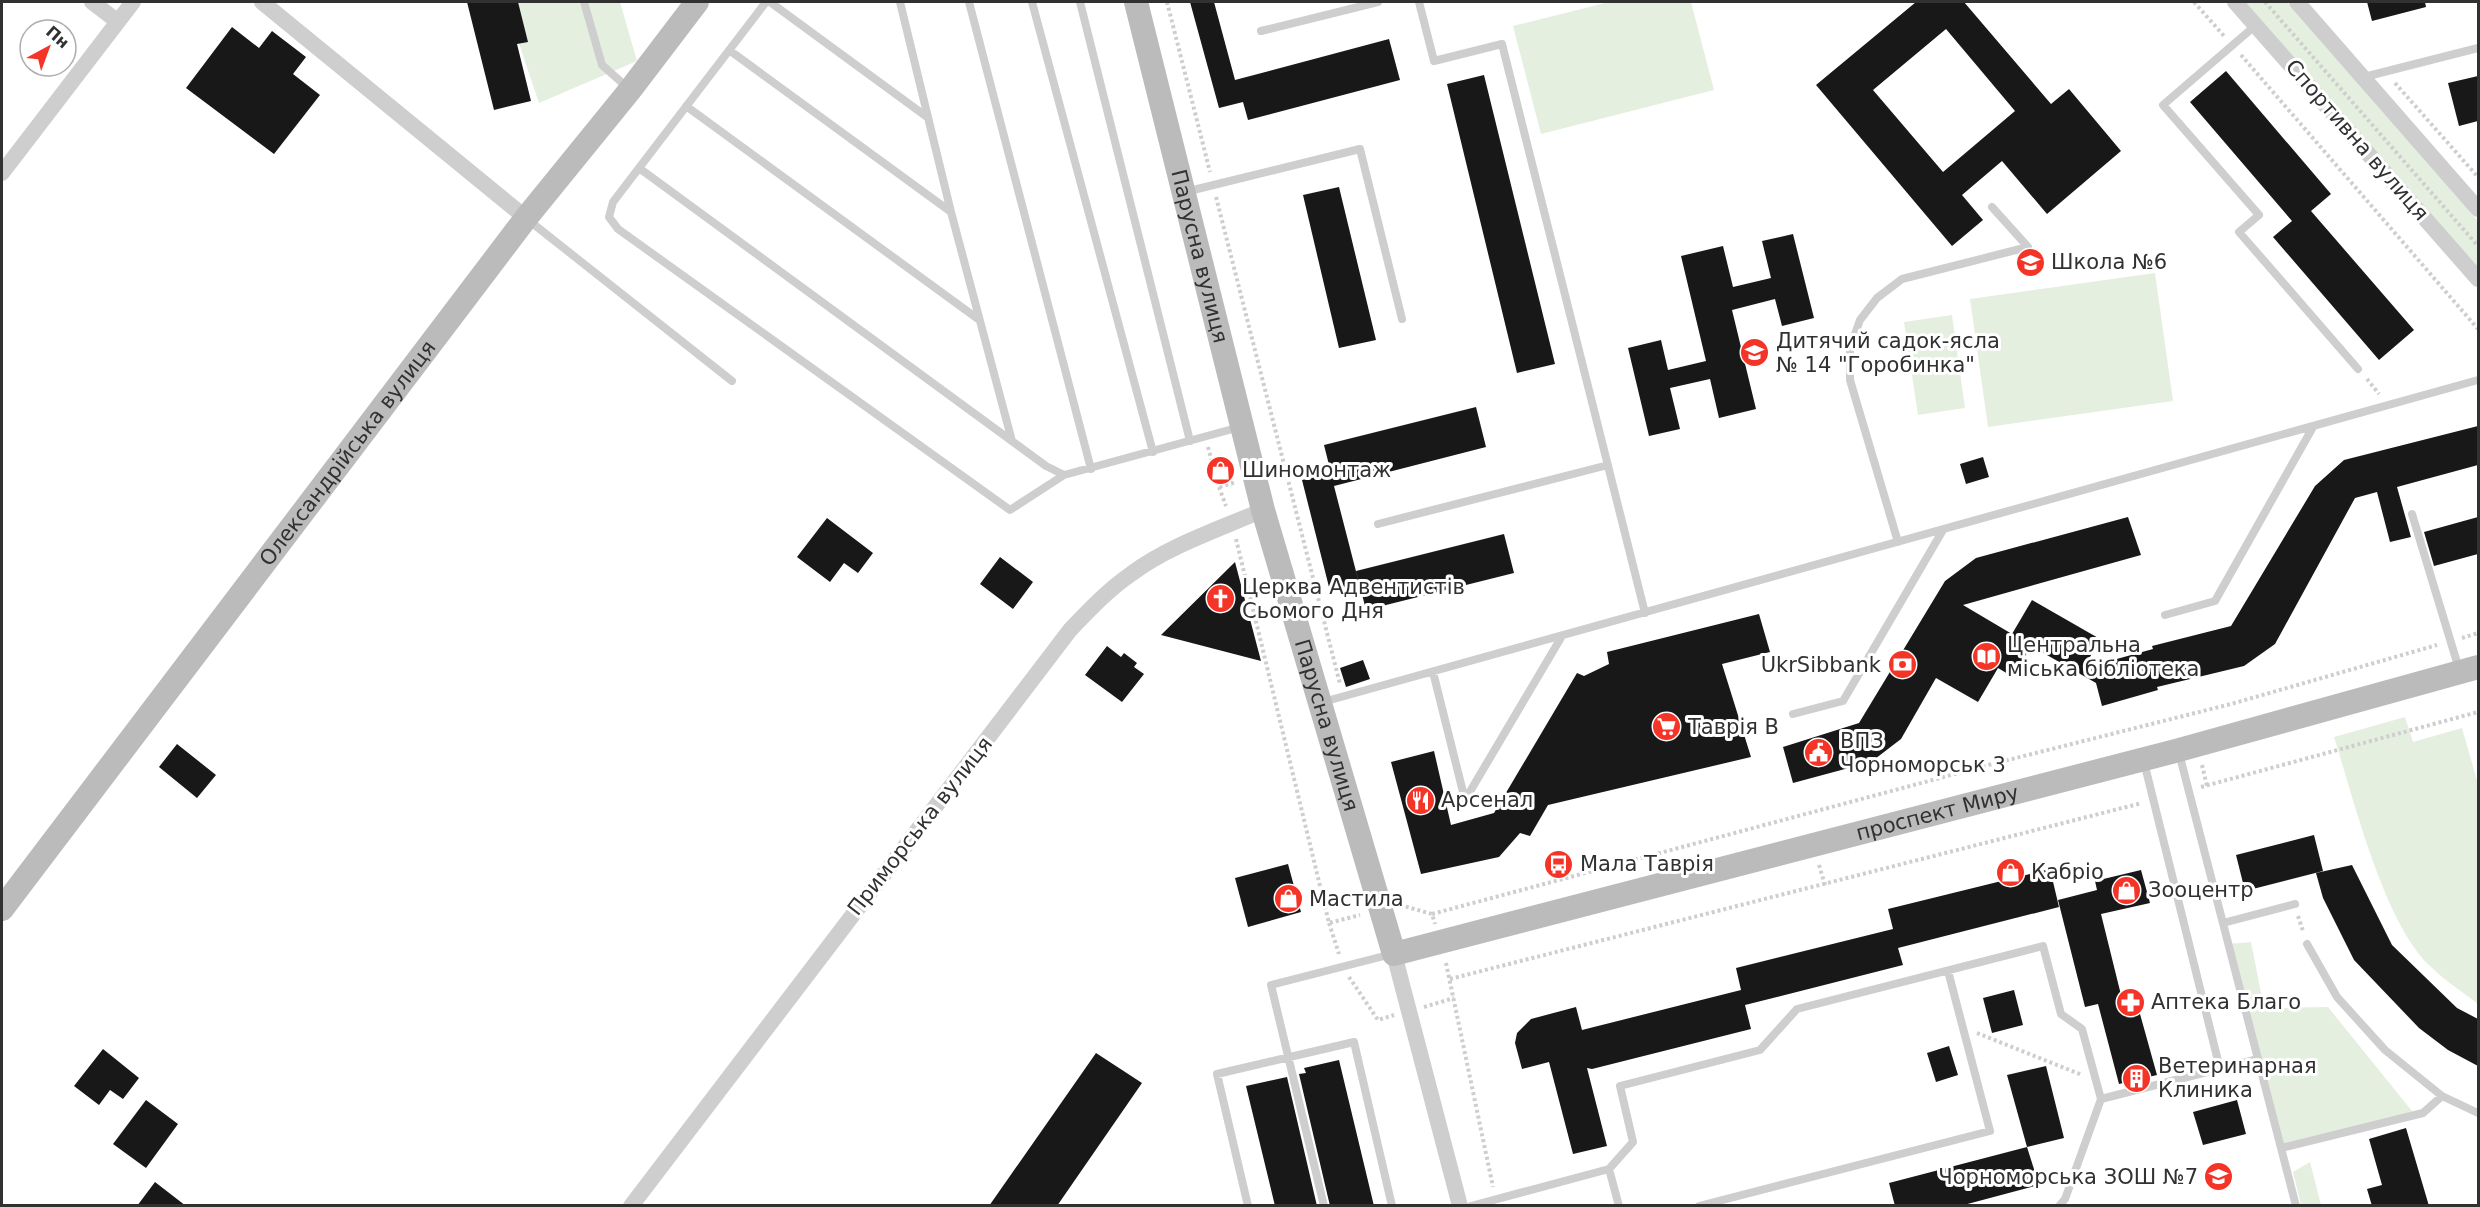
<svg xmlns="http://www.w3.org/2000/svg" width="2480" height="1207" viewBox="0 0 2480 1207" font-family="'DejaVu Sans',sans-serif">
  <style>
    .green { fill: #e5efdf }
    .building { fill: #181818; fill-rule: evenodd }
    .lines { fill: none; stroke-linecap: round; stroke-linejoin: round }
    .path { stroke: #cecece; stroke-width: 4; stroke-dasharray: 3 3; stroke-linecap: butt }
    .lane { stroke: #cecece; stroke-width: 8 }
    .street { stroke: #cecece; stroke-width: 16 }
    .secondary { stroke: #bbb; stroke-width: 24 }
    .labels { text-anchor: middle; stroke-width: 6; stroke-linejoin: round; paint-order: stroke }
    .street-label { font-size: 21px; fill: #313131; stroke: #fff }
    .poi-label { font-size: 21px; fill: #313131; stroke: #fff; text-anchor: start }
  </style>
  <rect width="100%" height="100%" fill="#fff"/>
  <path class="green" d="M505,2h115l17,59 -98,42z
    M1609,2h82l23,88 -173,44 -28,-108z
    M2243,2h44l191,219v49z
    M2155,273l18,128 -185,26 -18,-128z
    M1952,315l13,93 -47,7 -14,-93z
    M2405,717l8,25 49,-14 16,56v220c-15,-12 -33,-23 -47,-37 -47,-43 -77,-167 -97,-230z
    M2251,942l13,66 64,-1 88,109 -135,32 -53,-204z
    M2310,1162l11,43h-20l-8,-33z"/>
  <path class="building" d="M467,2h51l10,40 -11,2 14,57 -37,9z
    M1190,2h24l21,78 154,-41 11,41 -152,40 -5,-18 -24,6z
    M1916,2h48l87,102 18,-15 52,62 -74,63 -45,-53 -40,34 21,25 -31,26 -136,-161zM1946,29l69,82 -72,61 -70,-82z
    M2367,2h58l1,5 -54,14z
    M232,27l27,21 13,-17 34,26 -13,17 27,21 -46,59 -88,-66z
    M2226,71l105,123 -20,17 103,119 -35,30 -106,-123 19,-16 -102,-119z
    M1484,75l71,289 -38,9 -70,-289z
    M2478,76v45l-19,5 -11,-43z
    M1339,187l37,153 -37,8 -36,-153z
    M1793,234l21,84 -32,8 -7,-27 -43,11 24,99 -37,9 -9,-39 -40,9 10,41 -31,7 -21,-88 33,-8 7,30 38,-9 -25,-105 42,-10 10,41 38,-9 -9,-37z
    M1476,407l10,40 -152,39 25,97 -29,8 -28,-111 29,-7 -7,-28z
    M2478,426v39l-81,22 14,50 -21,5 -13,-50 -22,6 -80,146 -31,22 -87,21 1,3 -56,16 -6,-23 -65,-37 -18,31 -15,-9 -20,34 -42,-24 -35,61 -30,23 -78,21 -10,-36 76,-24 86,-142 31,-23 152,-41 13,38 -178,50 49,29 20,-34 68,39 -16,29 69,-19 -1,-3 79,-20 84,-140 29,-26z
    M1983,457l6,20 -23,7 -6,-20z
    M2478,517v37l-44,12 -10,-34z
    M827,518l46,35 -15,20 -14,-10 -14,19 -33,-25z
    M1504,534l10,39 -148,37 -10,-39z
    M1000,557l33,25 -20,27 -33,-25z
    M1235,562l26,99 -100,-26z
    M1759,614l11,38 -48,12 29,93 -203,48 -18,31 -10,-3 -21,24 -78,17 -30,-112 43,-11 17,74 43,-12 83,-140 7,3 25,-12 -2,-12z
    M1107,646l14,11 3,-4 13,10 -3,4 10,7 -22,28 -37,-27z
    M1363,660l7,19 -24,8 -6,-19z
    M177,744l39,31 -19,23 -38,-31z
    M2314,835l9,36 -78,20 -9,-36z
    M1288,864l13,48 -53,15 -13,-49z
    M2352,865l40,80 65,63 21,11v47l-30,-16 -29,-22 -65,-68 -31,-62 -7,-25z
    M2050,869l9,38 -161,41 5,17 -158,40 6,24 -159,40 -5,-1 20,78 -34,8 -24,-92 -27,7 -7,-26 2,-10 14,-14 45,-12 6,23 159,-40 -5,-22 157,-39 -5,-20z
    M2141,870l9,33 -49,11 21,85 13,-3 22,79 -38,9 -21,-80 -13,3 -27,-107 39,-10 -2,-9z
    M2014,990l9,35 -31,8 -9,-35z
    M1949,1046l9,29 -22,7 -9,-29z
    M103,1049l36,29 -16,21 -13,-9 -11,15 -25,-19z
    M1096,1053l46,30 -85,123h-68z
    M1339,1060l35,146h-44l-31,-132 7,-1 -2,-5z
    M2046,1066l18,72 -37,9 -20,-72z
    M1287,1077l30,129h-42l-29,-120z
    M146,1100l32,24 -32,44 -33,-24z
    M2237,1100l9,34 -43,11 -10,-33z
    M2406,1128l23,78h-57l-5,-17 15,-4 -13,-46z
    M2027,1147l12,38 -79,21h-65l-6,-23z
    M155,1182l31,24h-49z"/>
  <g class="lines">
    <path class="path" d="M1167,2l43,170
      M2194,2l30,34
      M2265,2l213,244
      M2241,55l237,274
      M2395,83l83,94
      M1216,197l124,487
      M2367,379l12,15
      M1208,447l11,40 17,-5
      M1219,487l7,19
      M1236,539l93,384 31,-8
      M2462,638l16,-5
      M2202,765l5,21
      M2201,787l277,-75
      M1819,865l6,20
      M1400,905l32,9 3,10
      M1432,914l564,-151 235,-59 206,-59
      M2298,916l5,15
      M1329,923l10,31
      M1446,963l47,224
      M1349,977l29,43 16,-5
      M1450,979l692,-176
      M1424,1007l30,-9
      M1977,1033l105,42"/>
    <path class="lane" d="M584,2l18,63 26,23
      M766,2l-127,166 -26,34 -4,15 9,12 392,281 54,-35
      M770,2l157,115
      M900,2l51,210 61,229
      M969,2l122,467
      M1032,2l121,450
      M1080,2l110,439
      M1419,2l15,59 68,-17 143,569
      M2256,25l-93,80 96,110 -20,17 119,137
      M1261,31l117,-29
      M729,50l222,162
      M2364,77l114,-29
      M686,106l292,213
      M639,168l407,298 18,9 176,-48
      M1185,192l175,-43 42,170
      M527,219l205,162
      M2412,514l47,155
      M1378,524l230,-59
      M1898,542l-48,-162v-32l10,-28 17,-22 25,-19 126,-32 -36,-40
      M2165,615l50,-14 98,-174
      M1433,672l32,128 97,-164
      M1323,702l1155,-322
      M1793,714l50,-13 100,-171
      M2179,753l117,453
      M2144,762l76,307
      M2223,923l72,-19
      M2307,944l30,53 48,53 57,46 36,17
      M2281,1148l142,-35 19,-17
      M1609,1169l10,37
      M1248,1206l-31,-132 137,-32 38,164
      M1324,1206l-53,-221 121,-31
      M1471,1206l138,-37 24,-27 -13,-56 140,-36 37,-41 246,-63 18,68 21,15 19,70 157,-40
      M1699,1206l291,-75 -42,-160
      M2059,1206l6,-7 36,-100"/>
    <path class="street" d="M92,2l25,19
      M262,2l264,216
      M2235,2l243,277
      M2297,2l181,207
      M2,173l131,-171
      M1394,954l66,252
      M631,1206l439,-576c19,-20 38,-40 61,-56 39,-29 89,-45 132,-64"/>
    <g class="secondary">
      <path id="s1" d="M1136,2l127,508 131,444 785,-204 299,-83"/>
      <path id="s2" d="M2,909l524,-691 104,-128 67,-88"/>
    </g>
  </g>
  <defs>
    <symbol id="school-disc" viewBox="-11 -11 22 22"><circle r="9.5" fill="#f43427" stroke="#fff"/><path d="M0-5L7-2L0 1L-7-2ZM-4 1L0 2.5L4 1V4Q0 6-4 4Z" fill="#fff"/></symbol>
    <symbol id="shop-disc" viewBox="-11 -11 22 22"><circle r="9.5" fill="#f43427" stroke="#fff"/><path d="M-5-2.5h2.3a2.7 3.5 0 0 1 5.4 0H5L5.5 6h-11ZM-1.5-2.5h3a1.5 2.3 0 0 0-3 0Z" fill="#fff"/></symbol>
    <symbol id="church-disc" viewBox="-11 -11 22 22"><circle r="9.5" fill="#f43427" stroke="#fff"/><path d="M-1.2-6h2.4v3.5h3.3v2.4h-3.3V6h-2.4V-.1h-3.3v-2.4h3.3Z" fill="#fff"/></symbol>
    <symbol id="library-disc" viewBox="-11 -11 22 22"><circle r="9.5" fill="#f43427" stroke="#fff"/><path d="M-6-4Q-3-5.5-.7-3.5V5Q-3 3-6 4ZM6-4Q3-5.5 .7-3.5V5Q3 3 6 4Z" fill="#fff"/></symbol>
    <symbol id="bank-disc" viewBox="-11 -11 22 22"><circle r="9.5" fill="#f43427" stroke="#fff"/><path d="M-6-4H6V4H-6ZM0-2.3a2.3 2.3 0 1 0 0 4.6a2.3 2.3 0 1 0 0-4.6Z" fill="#fff"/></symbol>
    <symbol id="supermarket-disc" viewBox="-11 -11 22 22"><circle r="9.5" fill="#f43427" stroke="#fff"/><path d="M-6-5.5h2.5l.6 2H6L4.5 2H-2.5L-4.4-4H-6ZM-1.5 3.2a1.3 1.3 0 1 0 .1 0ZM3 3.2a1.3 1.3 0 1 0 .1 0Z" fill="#fff"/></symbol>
    <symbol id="civic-disc" viewBox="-11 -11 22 22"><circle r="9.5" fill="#f43427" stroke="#fff"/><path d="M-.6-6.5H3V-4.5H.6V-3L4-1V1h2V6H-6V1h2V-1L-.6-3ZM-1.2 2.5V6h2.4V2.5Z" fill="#fff"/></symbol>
    <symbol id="restaurant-disc" viewBox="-11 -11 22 22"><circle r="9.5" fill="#f43427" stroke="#fff"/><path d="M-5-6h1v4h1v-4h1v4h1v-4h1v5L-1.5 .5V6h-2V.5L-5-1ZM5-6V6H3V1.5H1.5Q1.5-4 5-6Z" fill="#fff"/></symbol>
    <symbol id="bus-disc" viewBox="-11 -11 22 22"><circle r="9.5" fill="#f43427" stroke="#fff"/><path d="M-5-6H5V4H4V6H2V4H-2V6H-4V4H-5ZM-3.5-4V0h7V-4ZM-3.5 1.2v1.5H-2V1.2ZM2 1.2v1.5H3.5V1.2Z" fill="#fff"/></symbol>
    <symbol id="pharmacy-disc" viewBox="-11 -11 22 22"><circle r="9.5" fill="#f43427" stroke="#fff"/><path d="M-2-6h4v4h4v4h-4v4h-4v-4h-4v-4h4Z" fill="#fff"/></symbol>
    <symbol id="building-disc" viewBox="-11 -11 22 22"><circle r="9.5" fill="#f43427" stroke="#fff"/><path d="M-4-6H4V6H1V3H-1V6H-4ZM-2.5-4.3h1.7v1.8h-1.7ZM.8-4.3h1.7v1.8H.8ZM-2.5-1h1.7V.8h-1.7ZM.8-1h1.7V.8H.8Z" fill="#fff"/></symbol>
  </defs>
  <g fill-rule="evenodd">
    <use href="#school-disc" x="2014" y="246" width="33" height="33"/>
    <use href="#school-disc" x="1738" y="336" width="33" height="33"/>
    <use href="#shop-disc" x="1204" y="454" width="33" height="33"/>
    <use href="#church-disc" x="1204" y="582" width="33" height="33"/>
    <use href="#library-disc" x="1970" y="640" width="33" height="33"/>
    <use href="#bank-disc" x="1886" y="648" width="33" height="33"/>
    <use href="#supermarket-disc" x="1650" y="710" width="33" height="33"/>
    <use href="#civic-disc" x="1802" y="736" width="33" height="33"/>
    <use href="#restaurant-disc" x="1404" y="784" width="33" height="33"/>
    <use href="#bus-disc" x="1542" y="848" width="33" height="33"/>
    <use href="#shop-disc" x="1994" y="856" width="33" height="33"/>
    <use href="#shop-disc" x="2110" y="874" width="33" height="33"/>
    <use href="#shop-disc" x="1272" y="882" width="33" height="33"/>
    <use href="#pharmacy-disc" x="2114" y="986" width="33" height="33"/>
    <use href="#building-disc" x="2120" y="1062" width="33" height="33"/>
    <use href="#school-disc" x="2202" y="1160" width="33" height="33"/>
  </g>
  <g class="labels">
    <g class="street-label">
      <text transform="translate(2357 140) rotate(49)" y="7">Спортивна вулиця</text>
      <text dy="7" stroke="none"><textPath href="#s1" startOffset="262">Парусна вулиця</textPath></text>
      <text dy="7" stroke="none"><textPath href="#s2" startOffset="572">Олександрійська вулиця</textPath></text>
      <text dy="7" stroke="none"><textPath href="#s1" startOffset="748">Парусна вулиця</textPath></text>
      <text dy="7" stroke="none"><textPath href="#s1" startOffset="1548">проспект Миру</textPath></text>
      <text transform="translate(920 826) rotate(-52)" y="7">Приморська вулиця</text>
    </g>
    <g class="poi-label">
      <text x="2051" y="269">Школа №6</text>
      <text x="1776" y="348">Дитячий садок-ясла<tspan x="1776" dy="24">№ 14 "Горобинка"</tspan></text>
      <text x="1242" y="477">Шиномонтаж</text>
      <text x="1242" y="594">Церква Адвентистів<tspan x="1242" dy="24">Сьомого Дня</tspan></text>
      <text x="2007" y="652">Центральна<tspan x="2007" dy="24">міська бібліотека</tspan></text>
      <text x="1881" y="672" text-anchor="end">UkrSibbank</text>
      <text x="1688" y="734">Таврія В</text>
      <text x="1840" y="748">ВПЗ<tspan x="1840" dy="24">Чорноморськ 3</tspan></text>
      <text x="1441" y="807">Арсенал</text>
      <text x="1580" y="871">Мала Таврія</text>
      <text x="2031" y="879">Кабріо</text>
      <text x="2148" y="897">Зооцентр</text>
      <text x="1309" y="906">Мастила</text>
      <text x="2151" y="1009">Аптека Благо</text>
      <text x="2158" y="1073">Ветеринарная<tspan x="2158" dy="24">Клиника</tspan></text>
      <text x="2198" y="1184" text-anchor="end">Чорноморська ЗОШ №7</text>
    </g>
  </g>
  <rect width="2480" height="1207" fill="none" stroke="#313131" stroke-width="6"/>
  <g transform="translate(48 48) rotate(41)"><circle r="28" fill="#ffffff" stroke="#adadad" stroke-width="1.5"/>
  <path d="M0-4.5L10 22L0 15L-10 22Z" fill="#f43427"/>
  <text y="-9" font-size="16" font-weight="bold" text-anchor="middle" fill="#313131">Пн</text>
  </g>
</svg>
